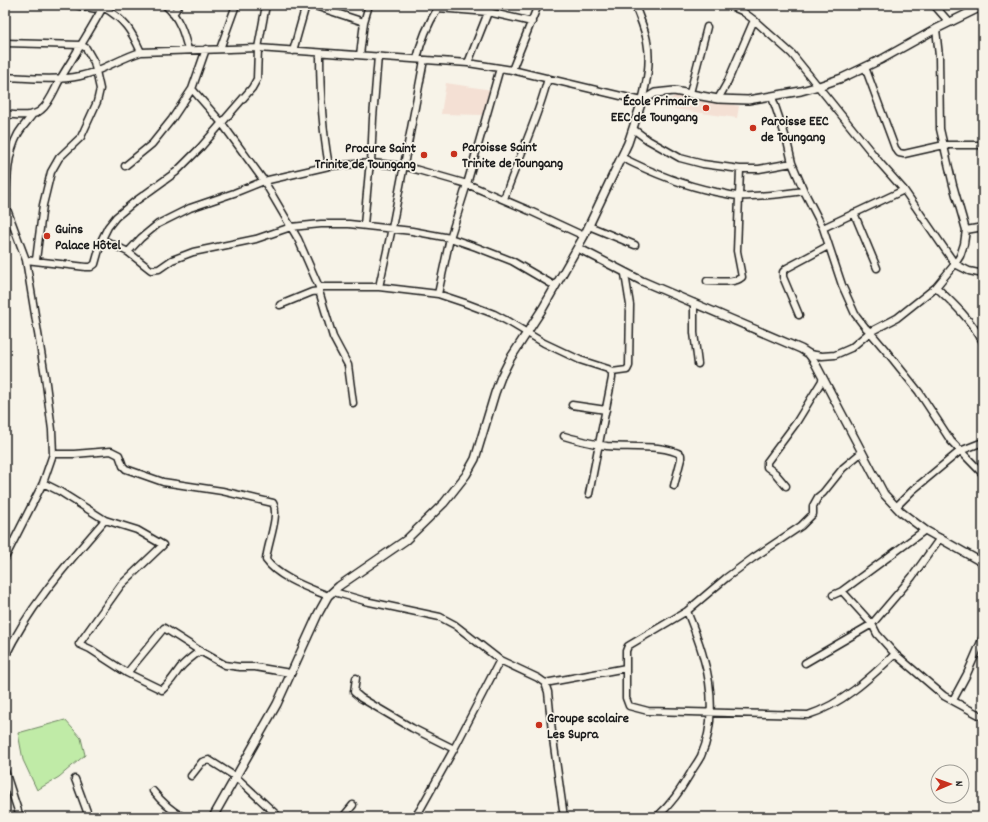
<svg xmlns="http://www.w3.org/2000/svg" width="988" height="822" viewBox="0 0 988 822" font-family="Dekko,sans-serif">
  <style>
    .built { fill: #f4e0d4 }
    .green { fill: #c0eba7; stroke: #6e8462 }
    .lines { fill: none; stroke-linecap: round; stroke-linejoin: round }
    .minor-casing { stroke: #1c1c1c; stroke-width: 9 }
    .tertiary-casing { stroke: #1c1c1c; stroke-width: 10 }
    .minor { stroke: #f7f3e8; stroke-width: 6 }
    .tertiary { stroke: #f7f3e8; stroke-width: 7 }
    .poi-dot { fill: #c8321e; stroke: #f7f3e8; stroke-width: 1.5 }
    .labels { text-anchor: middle; stroke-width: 3.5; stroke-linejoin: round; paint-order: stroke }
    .poi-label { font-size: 14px; font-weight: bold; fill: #1c1c1c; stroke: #f7f3e8; text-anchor: start }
  </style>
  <rect width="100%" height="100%" fill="#f7f3e8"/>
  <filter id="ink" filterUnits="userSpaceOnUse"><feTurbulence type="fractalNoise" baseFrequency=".025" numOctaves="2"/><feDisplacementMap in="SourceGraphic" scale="8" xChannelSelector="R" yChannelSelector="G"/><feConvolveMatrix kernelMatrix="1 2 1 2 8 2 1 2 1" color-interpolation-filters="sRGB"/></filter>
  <g filter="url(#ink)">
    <path class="built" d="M446,83l46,7 -8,25 -43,-1z
      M676,95l63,11 -2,12 -63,-9 -5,-9z"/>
    <path class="green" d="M65,720l16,18 4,17 -26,22 -22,13 -14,-30 -5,-27z"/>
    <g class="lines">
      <defs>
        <path id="minor" d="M165,5c14,12 19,28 23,45
          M312,5l52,17
          M728,5l14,6 12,9 38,34 88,109 24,27 51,74 14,7 14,3
          M934,5l15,17
          M173,14l6,-9
          M5,43l76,2 5,3 8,14 6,27 -3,13 -16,35 -22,21 -8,14 -8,33 -7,55
          M220,49l16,-44
          M293,51l13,-46
          M320,53c0,38 2,75 9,113
          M360,55l4,-33 5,-17
          M417,59c4,-19 11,-35 21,-51l50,4 44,10
          M468,63l23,-58
          M865,67l30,81 4,5 5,1 40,-9h39
          M512,70l26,-65
          M5,77c22,1 53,4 75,-1 21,-4 40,-18 61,-24
          M192,89l29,33 43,59 34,58 21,48v4l-7,1 -32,13
          M690,93l17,-66
          M772,97l15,44 5,22 12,28 19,37 19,57 13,29 10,13 5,5 17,20 32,40 32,49 32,33
          M718,99l9,-16 27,-63
          M5,114c11,1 27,4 36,-4 10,-8 14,-23 21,-34 14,-23 28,-45 41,-69 22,13 28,23 38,45l117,-4 210,15 44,7 130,31c5,-20 9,-39 5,-60 -2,-12 -8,-24 -12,-36
          M633,129l15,11 32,18 23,6 37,5h19l33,-6
          M621,157c31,16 61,28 95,35 8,1 16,4 24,4 22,1 43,-2 64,-5
          M125,166l27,-22 20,-25 20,-30 14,-40
          M504,199c14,-41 34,-80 44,-121
          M5,204l21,56 19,116 7,54 1,24 -10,29 -38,75
          M7,208c0,-24 -1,-52 11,-74 4,-7 10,-13 15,-20
          M854,213l23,55
          M364,225l5,-54 2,-8 2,-45 5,-62
          M589,226l46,19
          M823,228l81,-38
          M966,230l17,-3
          M102,239l26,13 23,18 8,-1 13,-9 21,-8 63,-13 35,-12 30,-3h28l63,7 38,7 26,9 36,14 43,25
          M128,252l13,-14 17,-14 32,-16 44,-15 30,-12 65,-15 42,-3 33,3 63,18 63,27 54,25
          M26,260l60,7h5l4,-3 7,-25 6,-12 8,-10 17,-14 43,-31 25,-25 51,-59 5,-9 1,-31 8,-43
          M707,281c11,0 27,3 35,-4l-5,-26 3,-82
          M319,287h60l59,7 27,9 29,11 15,8 35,21 36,17 28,9 4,3v6l-23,116
          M379,287l13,-59 32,-168
          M936,287c18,17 35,33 47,55
          M319,291l14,46 15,28 5,38
          M438,294l12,-56 17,-54 33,-116
          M694,303v30l4,31
          M799,315l-16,-38v-5l4,-4 41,-22
          M809,354l13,2 13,-1 16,-7 19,-16 27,-14 39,-31 19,-23 5,-8 4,-12 2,-14 -13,-45 -13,-56 -1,-73 -3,-27
          M612,372l15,-2 2,-4 1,-61 -5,-31
          M572,405l34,5
          M564,436c14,4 28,8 43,10 19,2 59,-2 74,9v4l-7,27
          M862,452l-19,16 -20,25 -5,4 -5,9v8l-12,12 -48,32 -27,20 -39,33 -59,35 -2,5v47l3,8 19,5 160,4c34,-11 61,-36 87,-61
          M53,454h21l37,-3 8,4 4,11 3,3 37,13 59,9 51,12c7,12 -6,42 -7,57 13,18 43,28 62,36
          M43,483l16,8 46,29 32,10 26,15 -42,40 -42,59 11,5 37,24 35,17c8,-7 12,-14 18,-22 6,-7 13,-12 20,-17
          M786,486l-11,-13 -8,-6v-5l29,-39 27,-44
          M896,507l17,-17 47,-39 23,-9
          M842,591l30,33 5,10 18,20 49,42 39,21
          M334,592l31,9 75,16 15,8 45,35 38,18 7,5 3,9 4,40 12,85
          M833,595l9,-4 83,-61
          M5,657c24,-51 63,-94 100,-137
          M805,663l67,-39 40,-47 28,-39
          M127,673l37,-45 36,23 25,14 15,2h15l35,6
          M356,678l-2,14 7,6 51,30 42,21
          M545,683l81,-15
          M953,700l14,-26 16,-37
          M5,771l15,46
          M191,776l11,-14 7,-2 27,17 43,40
          M75,779l14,38
          M153,791c8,10 19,20 30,26
          M343,817l10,-12
          M415,817l6,-9 33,-59 46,-89
          M657,817c16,-15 22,-25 33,-43 3,-6 8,-12 11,-18 13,-29 12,-66 3,-96 -4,-17 -11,-33 -17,-49"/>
        <path id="tertiary" d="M78,5l16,3 9,-1 2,-2
          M578,248l64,33 159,68 8,5 5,7 70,133 17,18 24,18 58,33
          M213,817l64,-113 41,-90 10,-18 11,-10 67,-46 38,-37 22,-28 9,-16 20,-66 6,-16 9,-18 33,-51 41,-72 44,-93 14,-42 13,-8 19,-2 44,8 30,1 53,-9 18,-5 23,-8 40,-19 54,-30 47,-23"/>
      </defs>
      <use href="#minor" class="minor-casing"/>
      <use href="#tertiary" class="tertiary-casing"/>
      <use href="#minor" class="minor"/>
      <use href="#tertiary" class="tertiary"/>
    </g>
  </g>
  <g class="poi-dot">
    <circle cx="706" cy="108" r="4"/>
    <circle cx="753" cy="128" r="4"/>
    <circle cx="454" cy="154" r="4"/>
    <circle cx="424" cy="155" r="4"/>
    <circle cx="47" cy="236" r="4"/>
    <circle cx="539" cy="725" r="4"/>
  </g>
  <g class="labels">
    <g class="poi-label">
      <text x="698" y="105" text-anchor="end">École Primaire<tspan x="698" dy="16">EEC de Toungang</tspan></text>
      <text x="761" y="125">Paroisse EEC<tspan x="761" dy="16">de Toungang</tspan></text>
      <text x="462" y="151">Paroisse Saint<tspan x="462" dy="16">Trinite de Toungang</tspan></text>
      <text x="416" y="152" text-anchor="end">Procure Saint<tspan x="416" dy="16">Trinite de Toungang</tspan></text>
      <text x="55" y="233">Guins<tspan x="55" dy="16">Palace Hôtel</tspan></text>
      <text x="547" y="722">Groupe scolaire<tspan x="547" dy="16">Les Supra</tspan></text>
    </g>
  </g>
  <rect width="988" height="822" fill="none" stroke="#f7f3e8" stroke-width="20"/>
  <rect x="10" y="10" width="968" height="802" fill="none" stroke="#1c1c1c" stroke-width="1.5" filter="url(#ink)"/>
  <g transform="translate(950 784) rotate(88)"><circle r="19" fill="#f7f3e8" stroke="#9f9d96"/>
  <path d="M0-3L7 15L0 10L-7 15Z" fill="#c8321e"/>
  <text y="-6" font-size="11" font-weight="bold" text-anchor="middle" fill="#1c1c1c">N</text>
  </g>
</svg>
